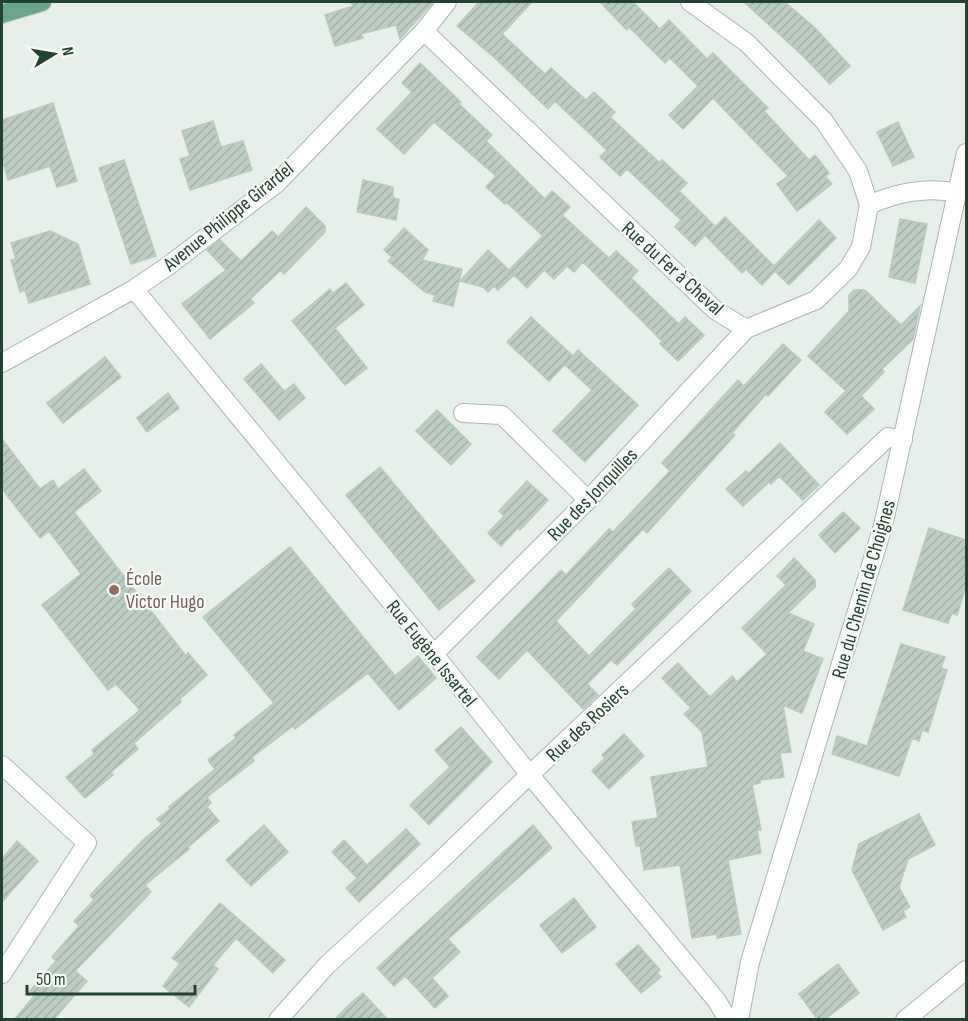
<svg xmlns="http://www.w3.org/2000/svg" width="968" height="1021" viewBox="0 0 968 1021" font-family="'Sofia Sans Condensed',sans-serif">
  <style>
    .building { fill: url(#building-hatch); stroke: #b8c9bf; stroke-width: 1.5 }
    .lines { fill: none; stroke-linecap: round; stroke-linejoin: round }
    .minor-casing { stroke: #a8b8af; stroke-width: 20 }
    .primary-casing { stroke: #c2cac6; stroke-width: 20 }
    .minor { stroke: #fff; stroke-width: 18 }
    .primary { stroke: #6aa58b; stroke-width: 18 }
    .education-dot { fill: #8d6e63; stroke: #f7fbf8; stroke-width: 2 }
    .labels { text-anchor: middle; stroke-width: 4.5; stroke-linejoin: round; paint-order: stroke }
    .street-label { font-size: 20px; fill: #244234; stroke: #f7fbf8 }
    .education-label { font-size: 20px; fill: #785e54; stroke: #f7fbf8; text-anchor: start }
  </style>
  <defs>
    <pattern id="building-hatch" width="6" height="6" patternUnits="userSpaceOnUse" patternTransform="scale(1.5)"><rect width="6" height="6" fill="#becdc4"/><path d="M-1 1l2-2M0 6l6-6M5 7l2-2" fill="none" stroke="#a3b1a9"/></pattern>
  </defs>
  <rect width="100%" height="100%" fill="#e6efe9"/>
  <path class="building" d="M351,2h82l-33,37 -4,-14 -35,9 2,4 -28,8 -10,-31 28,-9z
    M479,2h53l-30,32 43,40 6,-6 35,32 8,-8 21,20 -5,5 50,46 2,-3 25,23 -8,8 35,34 -19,21 -20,-19 6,-7 -54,-51 -7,7 -20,-19 7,-7 -52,-49 -7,8 -52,-50 -39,-33z
    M600,2h33l27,27 9,-9 38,39 6,-6 55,55 -4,3 45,49 6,-5 14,18 -4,3 7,8 -35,27 -20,-27 11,-8 -75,-78 -30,31 -14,-14 29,-29 -28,-28 -5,5 -36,-36 -2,3z
    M744,2h41l30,26 35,38 -20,18 -26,-27z
    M420,63l41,39 -2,2 33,31 -6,6 59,58 7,-8 18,16 -8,8 47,43 7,-7 22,20 -7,7 48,46 6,-7 19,18 -26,26 -18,-17 2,-3 -79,-79 -9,10 -7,-6 -13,13 -10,-9 -17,18 -18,-18 34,-34 -37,-34 -1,2 -19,-17 10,-11 -62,-54 -30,32 -27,-25 35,-37 -10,-9z
    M53,103l24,78 -20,6 -7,-21 -42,14 -6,-21v-39z
    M213,121l8,26 22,-6 9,29 -62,20 -10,-31 10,-3 -8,-25z
    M898,122l16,35 -21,9 -16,-34z
    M124,160l32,96 -25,8 -32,-96z
    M363,180l30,7v11l6,1 -3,21 -39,-8z
    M306,207l19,19v6l-41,42 -3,-4 -31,29 4,4 -44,36 -28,-35 44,-34 -19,-20 13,-10 21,21 31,-30 6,6z
    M725,217l49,49 45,-46 17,18 -47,47 -14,-14 -13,14 -16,-16 -4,4 -36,-37z
    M900,219l27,5 -12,59 -26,-6z
    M404,228l24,22 -6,10 40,9 -9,37 -20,-5 2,-6 -10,-3 -37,-31 4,-4 -8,-7z
    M50,231l28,13 12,40 -61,19 -4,-13 -5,2 -9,-32 5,-1 -5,-16z
    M488,250l26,25 -16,15 -4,-4 -6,6 -5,-5 -23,-6z
    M346,283l18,22 -29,23 32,40 -22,17 -53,-64 38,-32 3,4z
    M854,290h11l36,35 19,-19 -7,33 -31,30 2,3 -23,24 13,13 -27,25 -22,-22 21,-21 -38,-35 41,-45v-16z
    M531,317l42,39 5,-6 60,55 -53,57 -32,-31 39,-41 -27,-25 3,-4 -19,20 -42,-39z
    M783,344l18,16 -33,36 -2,-2 -34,39 3,2 -88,98 -4,-4 -87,92 33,35 47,-47 -4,-5 37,-36 22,23 -74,74 -6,-5 -24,24 11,11 -15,14 -56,-59 -28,29 -22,-22 84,-87 5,5 43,-46 4,3 57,-61 -8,-8 76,-83 6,6z
    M105,357l16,20 -58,46 -16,-20z
    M261,364l23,27 10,-7 11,14 -26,22 -35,-41z
    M168,393l11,15 -32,24 -10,-14z
    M437,410l34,34 -20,21 -35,-34z
    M2,439l38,50 13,-9 5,9 26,-20 17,22 -27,21 112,144 2,-3 19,22 -27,24 1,3 -47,41 4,6 -27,23 2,3 -28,23 -19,-21 28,-23 -2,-4 48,-40 -24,-26 -8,6 -66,-85 39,-31 -32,-43 -9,7 -38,-49z
    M780,443l39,42 -16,15 -24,-24 -8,8 -2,-2 -26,24 -17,-17 20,-18 2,3z
    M380,467l95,114 -36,29 -93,-115z
    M527,481l21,19 -28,30 -2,-2 -17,18 -13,-13 16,-17 -5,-5z
    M843,512l17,16 -25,25 -16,-18z
    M929,528l37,12v46l-9,29 -5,-2 -4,10 -45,-13z
    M290,547l105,129 23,-20 18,22 -37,32 -31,-37 -73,56 -2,-3 -41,31 2,4 -47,36 4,6 -4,4 12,14 -31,26 1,2 -44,36 6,7 -76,79 12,10 -34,39h-39l21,-25 -5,-4 26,-30 -4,-4 27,-31 -5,-5 20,-21 -4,-5 53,-55 19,-16 -5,-5 13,-10 -1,-2 46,-38 -7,-9 28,-22 -2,-3 40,-32 -71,-86z
    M794,558l21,22v7l-27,26 26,11 -11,27 20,8 -21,54 -19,-8 8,47 -11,1 4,24 -24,3v3l-8,2 9,45h-4l4,23 -33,7 13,74 -24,4v-4l-25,4 -12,-73 -36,5 -4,-24h-4l-4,-24 26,-4 -7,-41 57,-10 -6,-35 -18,-18 7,-6 -29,-30 16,-15 32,34 22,-21 5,6 30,-28 -25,-26 44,-43 -9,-9z
    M901,644l44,13 -4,11 6,2 -19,62 -6,-2 -3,11 -7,-3 -13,38 -67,-22 5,-18 30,10z
    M461,727l31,35 -63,63 -19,-20 40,-38 -15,-17z
    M624,734l20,22 -35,33 -17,-18 13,-13 -3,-3z
    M919,814l16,31 -27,14 -9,28 11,20 -7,4 3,6 -23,13 -31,-60 7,-26z
    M264,825l24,27 -37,34 -25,-26z
    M533,825l19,23 -104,91 12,13 -28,26 16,18 -13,12 -30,-32 -11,10 -17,-18z
    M406,829l14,15 -61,58 -13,-14 11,-10 -25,-26 12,-12 23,25z
    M17,841l21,20 -36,41v-43z
    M574,898l22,29 -34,26 -22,-28z
    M220,903l65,57 -12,13 -37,-35 -23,27 5,4 -29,38 -26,-21 17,-23 -8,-5z
    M638,945l22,25 -3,3 4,4 -20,16 -25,-29z
    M838,964l21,29 -35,27h-6l-19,-26z
    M363,993l25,27h-54l17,-17z"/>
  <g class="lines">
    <defs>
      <path id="minor" d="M424,31l291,279 31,19 70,-29 32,-31 13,-22 8,-42 -11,-34 -34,-50 -77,-78 -57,-41
        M869,205c26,-12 59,-19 88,-12
        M134,289l300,365 96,121 187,226 11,19
        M2,363l132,-74 34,-23 109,-83 147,-152 23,-29
        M463,413l39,2 86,85
        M434,654l154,-154 158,-171
        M2,765l85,78 -85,131
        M278,1020l49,-55 110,-101 84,-81 367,-346 15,3
        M739,1020l11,-58 133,-436 83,-373
        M905,1020l61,-50"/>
      <path id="primary" d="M2,14l40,-12"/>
    </defs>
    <use href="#minor" class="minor-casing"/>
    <use href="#primary" class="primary-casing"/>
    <use href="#minor" class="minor"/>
    <use href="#primary" class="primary"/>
  </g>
  <circle class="education-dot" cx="114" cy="590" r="6"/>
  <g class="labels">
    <g class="street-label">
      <text transform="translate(228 216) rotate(-39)" y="7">Avenue Philippe Girardel</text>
      <text transform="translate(673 268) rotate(42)" y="7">Rue du Fer à Cheval</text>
      <text transform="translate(592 494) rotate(-46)" y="7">Rue des Jonquilles</text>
      <text transform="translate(863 589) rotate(-74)" y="7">Rue du Chemin de Choignes</text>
      <text transform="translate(432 653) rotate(51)" y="7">Rue Eugène Issartel</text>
      <text transform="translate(587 722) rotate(-43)" y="7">Rue des Rosiers</text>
    </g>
    <g class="education-label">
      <text x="126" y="585">École<tspan x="126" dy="23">Victor Hugo</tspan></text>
    </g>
  </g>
  <rect width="968" height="1021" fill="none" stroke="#244234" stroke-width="6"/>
  <g transform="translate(54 54) rotate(79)" stroke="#f7fbf8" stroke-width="4.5" paint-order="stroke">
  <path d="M0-4.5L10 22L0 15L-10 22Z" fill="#244234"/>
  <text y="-9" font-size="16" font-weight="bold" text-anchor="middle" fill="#244234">N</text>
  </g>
  <path d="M27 985v9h168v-9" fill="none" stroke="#244234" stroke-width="3"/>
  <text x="36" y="985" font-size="18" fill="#244234" stroke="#f7fbf8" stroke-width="4.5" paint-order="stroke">50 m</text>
</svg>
